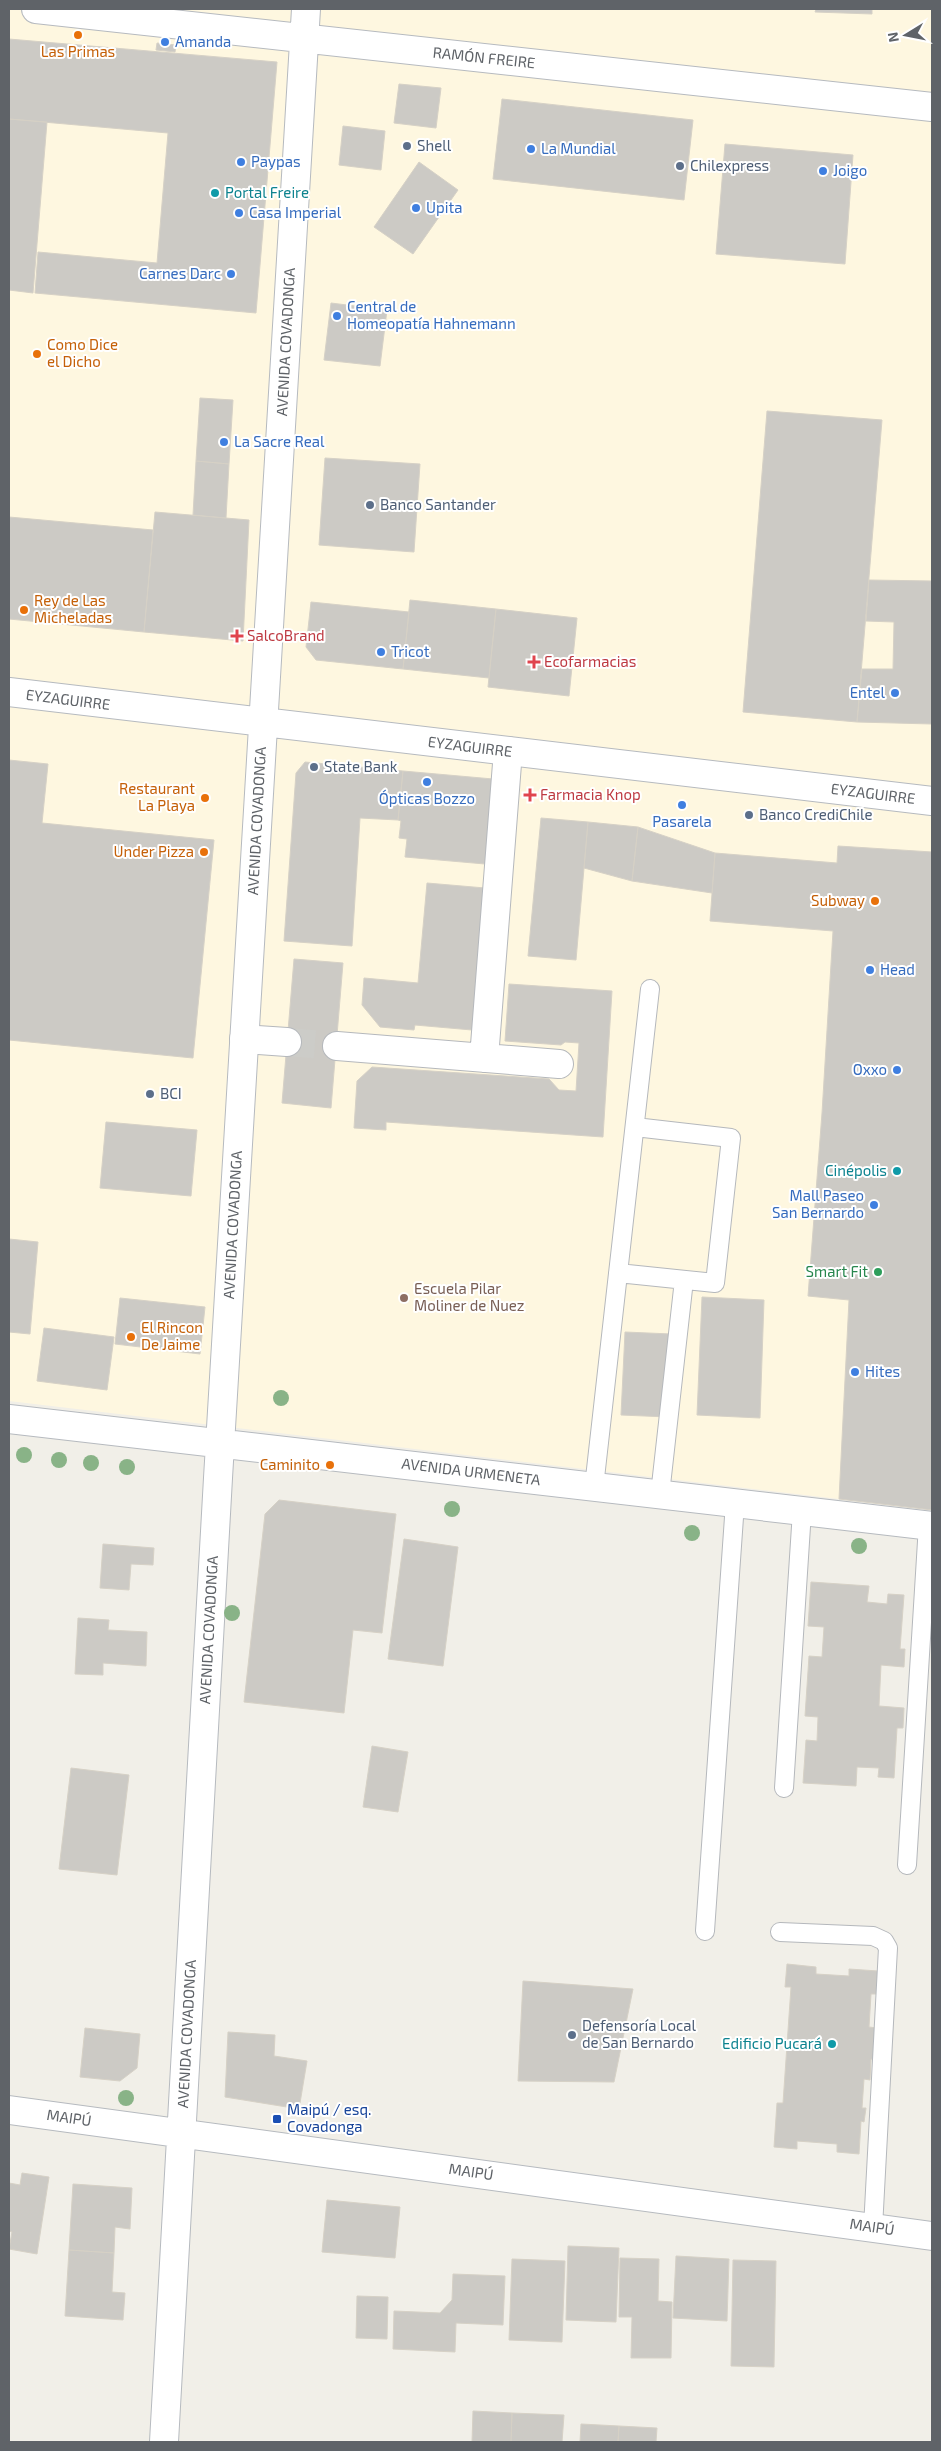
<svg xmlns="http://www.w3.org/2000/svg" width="941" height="2451" viewBox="0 0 941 2451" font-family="'Exo 2',sans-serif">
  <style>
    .commercial { fill: #fef7e0 }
    .building { fill: #cccac5; stroke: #d6d1c6 }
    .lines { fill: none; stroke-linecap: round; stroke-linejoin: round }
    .street-tunnel { stroke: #ccccc8; stroke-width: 28; stroke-dasharray: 28 14; stroke-linecap: butt }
    .lane-casing { stroke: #b5b8bc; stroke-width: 20 }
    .street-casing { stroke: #b5b8bc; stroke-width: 30 }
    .secondary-casing { stroke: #b6babf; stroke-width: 30 }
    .lane { stroke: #fff; stroke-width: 18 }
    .street { stroke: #fff; stroke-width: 28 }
    .secondary { stroke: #fff; stroke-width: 28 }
    .tree { fill: #89b387 }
    .food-dot { fill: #e8710a; stroke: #fff; stroke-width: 2 }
    .shop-dot { fill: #3f7fe0; stroke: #fff; stroke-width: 2 }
    .service-dot { fill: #5c6f8a; stroke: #fff; stroke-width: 2 }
    .culture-dot { fill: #0f9aa8; stroke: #fff; stroke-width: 2 }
    .health-dot { fill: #e0444e; stroke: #fff; stroke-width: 2 }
    .leisure-dot { fill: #2e9e5b; stroke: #fff; stroke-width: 2 }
    .education-dot { fill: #8d6e63; stroke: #fff; stroke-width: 2 }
    .transit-dot { fill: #1a4fb4; stroke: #fff; stroke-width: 2 }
    .labels { text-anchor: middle; stroke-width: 4; stroke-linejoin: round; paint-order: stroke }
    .shop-label { font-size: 15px; fill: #366cbe; stroke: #fff; text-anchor: start }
    .food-label { font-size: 15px; fill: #c56008; stroke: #fff; text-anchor: end }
    .street-label { font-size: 15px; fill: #5f6368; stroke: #fff }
    .service-label { font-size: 15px; fill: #4e5e75; stroke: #fff; text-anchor: start }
    .culture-label { font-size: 15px; fill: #0d838f; stroke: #fff; text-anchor: end }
    .health-label { font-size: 15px; fill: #be3a42; stroke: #fff; text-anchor: start }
    .leisure-label { font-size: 15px; fill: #27864d; stroke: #fff; text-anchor: end }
    .education-label { font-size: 15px; fill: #785e54; stroke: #fff; text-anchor: start }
    .transit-label { font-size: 15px; fill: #164399; stroke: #fff; text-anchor: start }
  </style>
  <rect width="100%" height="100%" fill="#f1efe8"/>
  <path class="commercial" d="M9,9h923v1501l-923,-109z"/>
  <path class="building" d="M816,9h56v5l-57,-2z
    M9,39l268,23 -21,251 -221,-20 3,-41 119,11 11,-130 -159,-14z
    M157,43l19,2 -1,7 -19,-2z
    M399,84l42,4 -5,40 -42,-5z
    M502,99l191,21 -9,80 -191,-21z
    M9,119l38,3 -14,171 -24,-3z
    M343,126l42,5 -4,39 -42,-5z
    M725,144l128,11 -8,109 -129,-10z
    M419,162l39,28 -45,64 -39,-27z
    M331,303l56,7 -7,56 -56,-6z
    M200,398l33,2 -4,64 -33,-3z
    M767,411l115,9 -25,302 -114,-10z
    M325,458l95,6 -6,88 -95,-7z
    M196,461l33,3 -3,54 -33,-3z
    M155,512l94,8 -6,121 -99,-9z
    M9,517l144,13 -9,102 -135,-13z
    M869,580l63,1v143l-75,-2 5,-53h31l1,-47 -28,-1z
    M410,600l86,9 -7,69 -86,-9z
    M311,602l98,10 -6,57 -87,-9 -10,-13z
    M496,609l81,9 -8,78 -81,-9z
    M9,760l39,4 -6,59 172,17 -21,218 -184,-18z
    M305,762l98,9 -5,49 -38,-2 -8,128 -68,-5 12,-168z
    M403,771l90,8 -8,85 -80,-7 2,-18 -8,-1 2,-17 -3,-1z
    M541,818l47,4 -12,138 -48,-4z
    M588,822l50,5 -6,54 -48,-13z
    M638,827l77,26 -3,40 -80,-12z
    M838,846l94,6v658l-93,-11 10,-199 -41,-4 14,-183 11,-182 -123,-10 5,-68 122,10z
    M427,883l58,5 -13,142 -57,-5 -1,5 -34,-3 -18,-22 2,-27 54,5z
    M294,959l49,4 -12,145 -49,-5z
    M509,984l103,7 -9,146 -217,-15v8l-32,-2 3,-47 15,-14 177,12 10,11 17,1 3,-48 -14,-1 -4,3 -56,-4z
    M106,1122l91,8 -6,66 -91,-8z
    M9,1239l29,3 -8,92 -21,-2z
    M702,1297l62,3 -4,118 -63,-3z
    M120,1298l85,9 -5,47 -85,-10z
    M44,1328l70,9 -7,53 -70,-9z
    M625,1332l46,2 -3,83 -47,-2z
    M279,1500l117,14 -14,119 -29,-3 -9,83 -100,-11 21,-188z
    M404,1539l54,8 -15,119 -55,-7z
    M103,1544l51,4 -1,17 -22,-1 -2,26 -29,-2z
    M811,1582l58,4 -2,16 20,2 1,-10 16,1 -4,54h5l-1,18 -23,-2 -2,41 25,2 -1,20h-6l-3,50 -16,-1 1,-9 -22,-1 -1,19 -53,-3 3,-43 11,1 1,-24 -13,-1 4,-60 13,1 2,-30 -16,-1z
    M78,1618l31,2 -1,10 39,2 -1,34 -43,-3v12l-28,-1z
    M372,1746l36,6 -10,60 -35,-5z
    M71,1768l58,7 -12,100 -58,-6z
    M787,1964l29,3v7l33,2v-7l29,2 -2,23h-5l-2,33 8,1 -2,32 -4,-1 -1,21 -6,-1 -2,29h4l-2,14 -3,-1 -2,33 -22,-2v-8l-40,-3v8l-23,-2 3,-44h6l8,-116h-6z
    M523,1981l110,8 -19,93 -96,-1z
    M85,2028l55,6 -3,34 -17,13 -40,-4z
    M228,2032l47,3 -1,21 33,5 -8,48 -74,-12z
    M22,2173l27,4 -12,77 -28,-5 3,-17 -3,-1v-48l11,2z
    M73,2184l59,4 -2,41 -15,-2 -1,26 -45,-3z
    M327,2200l73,7 -5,51 -73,-6z
    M568,2246l51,2 -3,74 -50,-2z
    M69,2250l45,3 -2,39 13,1 -2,27 -58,-4z
    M676,2256l53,3 -2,62 -54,-3z
    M620,2258l39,1 -1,42 14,1 -1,56h-40l1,-41h-13z
    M512,2259l53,2 -3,81 -53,-2z
    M733,2260l43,1 -2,106 -43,-1z
    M453,2274l52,2 -2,49 -47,-2 -1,29 -62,-3 1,-38 46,2 12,-13z
    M357,2296l31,1 -1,42 -31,-1z
    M473,2411l39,2 -1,29h-39z
    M512,2413l52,2 -2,27h-51z
    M581,2424l38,2 -1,16h-38z
    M619,2426l38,2 -1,14h-38z"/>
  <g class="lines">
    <path class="street-tunnel" d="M287,1042l50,4"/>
    <defs>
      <path id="lane" d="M618,1273l97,10 16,-145 -96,-11
        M594,1487l56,-498
        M660,1494l24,-214
        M784,1788l18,-277
        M907,1865l21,-340
        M705,1931l30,-428
        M780,1932l93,4 11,5 4,7 -15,280"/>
      <path id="street" d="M244,1039l43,3
        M337,1046l222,18
        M484,1058l24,-307"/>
      <path id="secondary" d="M36,9l896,98
        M9,692l923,109
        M9,1419l923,107
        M9,2110l923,126
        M164,2442l54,-964 88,-1469"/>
    </defs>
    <use href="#lane" class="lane-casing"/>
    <use href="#street" class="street-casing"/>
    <use href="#secondary" class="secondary-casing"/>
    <use href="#lane" class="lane"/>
    <use href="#street" class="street"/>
    <use href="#secondary" class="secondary"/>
  </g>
  <g class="tree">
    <circle cx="281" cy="1398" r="8"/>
    <circle cx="24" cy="1455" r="8"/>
    <circle cx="59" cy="1460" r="8"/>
    <circle cx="91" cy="1463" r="8"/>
    <circle cx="127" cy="1467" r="8"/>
    <circle cx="452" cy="1509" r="8"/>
    <circle cx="692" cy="1533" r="8"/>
    <circle cx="859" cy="1546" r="8"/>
    <circle cx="232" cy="1613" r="8"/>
    <circle cx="126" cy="2098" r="8"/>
  </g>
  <g class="food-dot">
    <circle cx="78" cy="35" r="5"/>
    <circle cx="37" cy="354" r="5"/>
    <circle cx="24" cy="610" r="5"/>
    <circle cx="205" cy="798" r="5"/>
    <circle cx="204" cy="852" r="5"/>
    <circle cx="875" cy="901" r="5"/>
    <circle cx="131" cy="1337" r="5"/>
    <circle cx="330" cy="1465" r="5"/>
  </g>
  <g class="shop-dot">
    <circle cx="165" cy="42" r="5"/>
    <circle cx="531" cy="149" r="5"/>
    <circle cx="241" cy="162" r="5"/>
    <circle cx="823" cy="171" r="5"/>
    <circle cx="416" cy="208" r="5"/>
    <circle cx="239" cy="213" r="5"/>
    <circle cx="231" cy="274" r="5"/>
    <circle cx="337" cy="316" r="5"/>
    <circle cx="224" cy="442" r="5"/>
    <circle cx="381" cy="652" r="5"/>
    <circle cx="895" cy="693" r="5"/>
    <circle cx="427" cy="782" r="5"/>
    <circle cx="682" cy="805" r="5"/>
    <circle cx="870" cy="970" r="5"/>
    <circle cx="897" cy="1070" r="5"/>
    <circle cx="874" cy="1205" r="5"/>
    <circle cx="855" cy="1372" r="5"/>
  </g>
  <g class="service-dot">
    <circle cx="407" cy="146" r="5"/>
    <circle cx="680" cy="166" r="5"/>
    <circle cx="370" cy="505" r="5"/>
    <circle cx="314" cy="767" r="5"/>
    <circle cx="749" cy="815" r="5"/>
    <circle cx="150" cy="1094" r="5"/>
    <circle cx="572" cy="2035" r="5"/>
  </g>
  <g class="culture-dot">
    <circle cx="215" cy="193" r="5"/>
    <circle cx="897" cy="1171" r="5"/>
    <circle cx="832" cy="2044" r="5"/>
  </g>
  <g class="health-dot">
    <path d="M234.5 628.5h5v5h5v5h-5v5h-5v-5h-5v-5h5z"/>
    <path d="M531.5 654.5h5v5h5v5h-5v5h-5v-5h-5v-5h5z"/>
    <path d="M527.5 787.5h5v5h5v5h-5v5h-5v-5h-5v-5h5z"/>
  </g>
  <circle class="leisure-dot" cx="878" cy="1272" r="5"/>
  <circle class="education-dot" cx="404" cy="1298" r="5"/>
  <rect class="transit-dot" x="272" y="2114" width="10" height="10" rx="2.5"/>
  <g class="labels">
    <g class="shop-label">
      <text x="175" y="47">Amanda</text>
      <text x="541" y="154">La Mundial</text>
      <text x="251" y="167">Paypas</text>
      <text x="833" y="176">Joigo</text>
      <text x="426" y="213">Upita</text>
      <text x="249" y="218">Casa Imperial</text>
      <text x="221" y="279" text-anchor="end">Carnes Darc</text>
      <text x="347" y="312">Central de<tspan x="347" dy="17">Homeopatía Hahnemann</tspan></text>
      <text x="234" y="447">La Sacre Real</text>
      <text x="391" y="657">Tricot</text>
      <text x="885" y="698" text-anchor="end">Entel</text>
      <text x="427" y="804" text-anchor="middle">Ópticas Bozzo</text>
      <text x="682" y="827" text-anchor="middle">Pasarela</text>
      <text x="880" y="975">Head</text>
      <text x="887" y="1075" text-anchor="end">Oxxo</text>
      <text x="864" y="1201" text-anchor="end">Mall Paseo<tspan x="864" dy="17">San Bernardo</tspan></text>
      <text x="865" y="1377">Hites</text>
    </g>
    <g class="food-label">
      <text x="78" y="57" text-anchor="middle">Las Primas</text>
      <text x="47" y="350" text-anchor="start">Como Dice<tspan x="47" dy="17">el Dicho</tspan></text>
      <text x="34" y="606" text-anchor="start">Rey de Las<tspan x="34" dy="17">Micheladas</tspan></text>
      <text x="195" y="794">Restaurant<tspan x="195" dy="17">La Playa</tspan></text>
      <text x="194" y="857">Under Pizza</text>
      <text x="865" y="906">Subway</text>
      <text x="141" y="1333" text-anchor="start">El Rincon<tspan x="141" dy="17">De Jaime</tspan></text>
      <text x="320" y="1470">Caminito</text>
    </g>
    <g class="street-label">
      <text transform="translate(484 58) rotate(6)" y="5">RAMÓN FREIRE</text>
      <text transform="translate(286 342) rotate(-87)" y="5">AVENIDA COVADONGA</text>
      <text transform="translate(68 700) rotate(7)" y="5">EYZAGUIRRE</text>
      <text transform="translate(470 747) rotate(7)" y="5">EYZAGUIRRE</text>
      <text transform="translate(873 794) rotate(7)" y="5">EYZAGUIRRE</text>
      <text transform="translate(257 821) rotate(-87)" y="5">AVENIDA COVADONGA</text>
      <text transform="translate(233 1225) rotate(-87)" y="5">AVENIDA COVADONGA</text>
      <text transform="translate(471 1472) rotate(7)" y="5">AVENIDA URMENETA</text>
      <text transform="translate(209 1630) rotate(-87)" y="5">AVENIDA COVADONGA</text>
      <text transform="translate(187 2034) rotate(-87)" y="5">AVENIDA COVADONGA</text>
      <text transform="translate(69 2118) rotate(8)" y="5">MAIPÚ</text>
      <text transform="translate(471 2172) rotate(8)" y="5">MAIPÚ</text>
      <text transform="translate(872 2227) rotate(8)" y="5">MAIPÚ</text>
    </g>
    <g class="service-label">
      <text x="417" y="151">Shell</text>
      <text x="690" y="171">Chilexpress</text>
      <text x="380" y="510">Banco Santander</text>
      <text x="324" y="772">State Bank</text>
      <text x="759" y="820">Banco CrediChile</text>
      <text x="160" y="1099">BCI</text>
      <text x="582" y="2031">Defensoría Local<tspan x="582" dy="17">de San Bernardo</tspan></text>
    </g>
    <g class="culture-label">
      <text x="225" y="198" text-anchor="start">Portal Freire</text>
      <text x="887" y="1176">Cinépolis</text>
      <text x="822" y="2049">Edificio Pucará</text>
    </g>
    <g class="health-label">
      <text x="247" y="641">SalcoBrand</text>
      <text x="544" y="667">Ecofarmacias</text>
      <text x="540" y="800">Farmacia Knop</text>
    </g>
    <g class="leisure-label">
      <text x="868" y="1277">Smart Fit</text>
    </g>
    <g class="education-label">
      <text x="414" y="1294">Escuela Pilar<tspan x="414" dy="17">Moliner de Nuez</tspan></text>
    </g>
    <g class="transit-label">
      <text x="287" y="2115">Maipú / esq.<tspan x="287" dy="17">Covadonga</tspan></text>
    </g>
  </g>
  <rect width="941" height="2451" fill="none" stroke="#5f6368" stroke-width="20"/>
  <g transform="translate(906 35) rotate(260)" stroke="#ffffff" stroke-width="4" paint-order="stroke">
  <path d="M0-4L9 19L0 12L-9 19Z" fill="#5f6368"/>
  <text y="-8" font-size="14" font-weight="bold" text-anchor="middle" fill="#5f6368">N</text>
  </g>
</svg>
